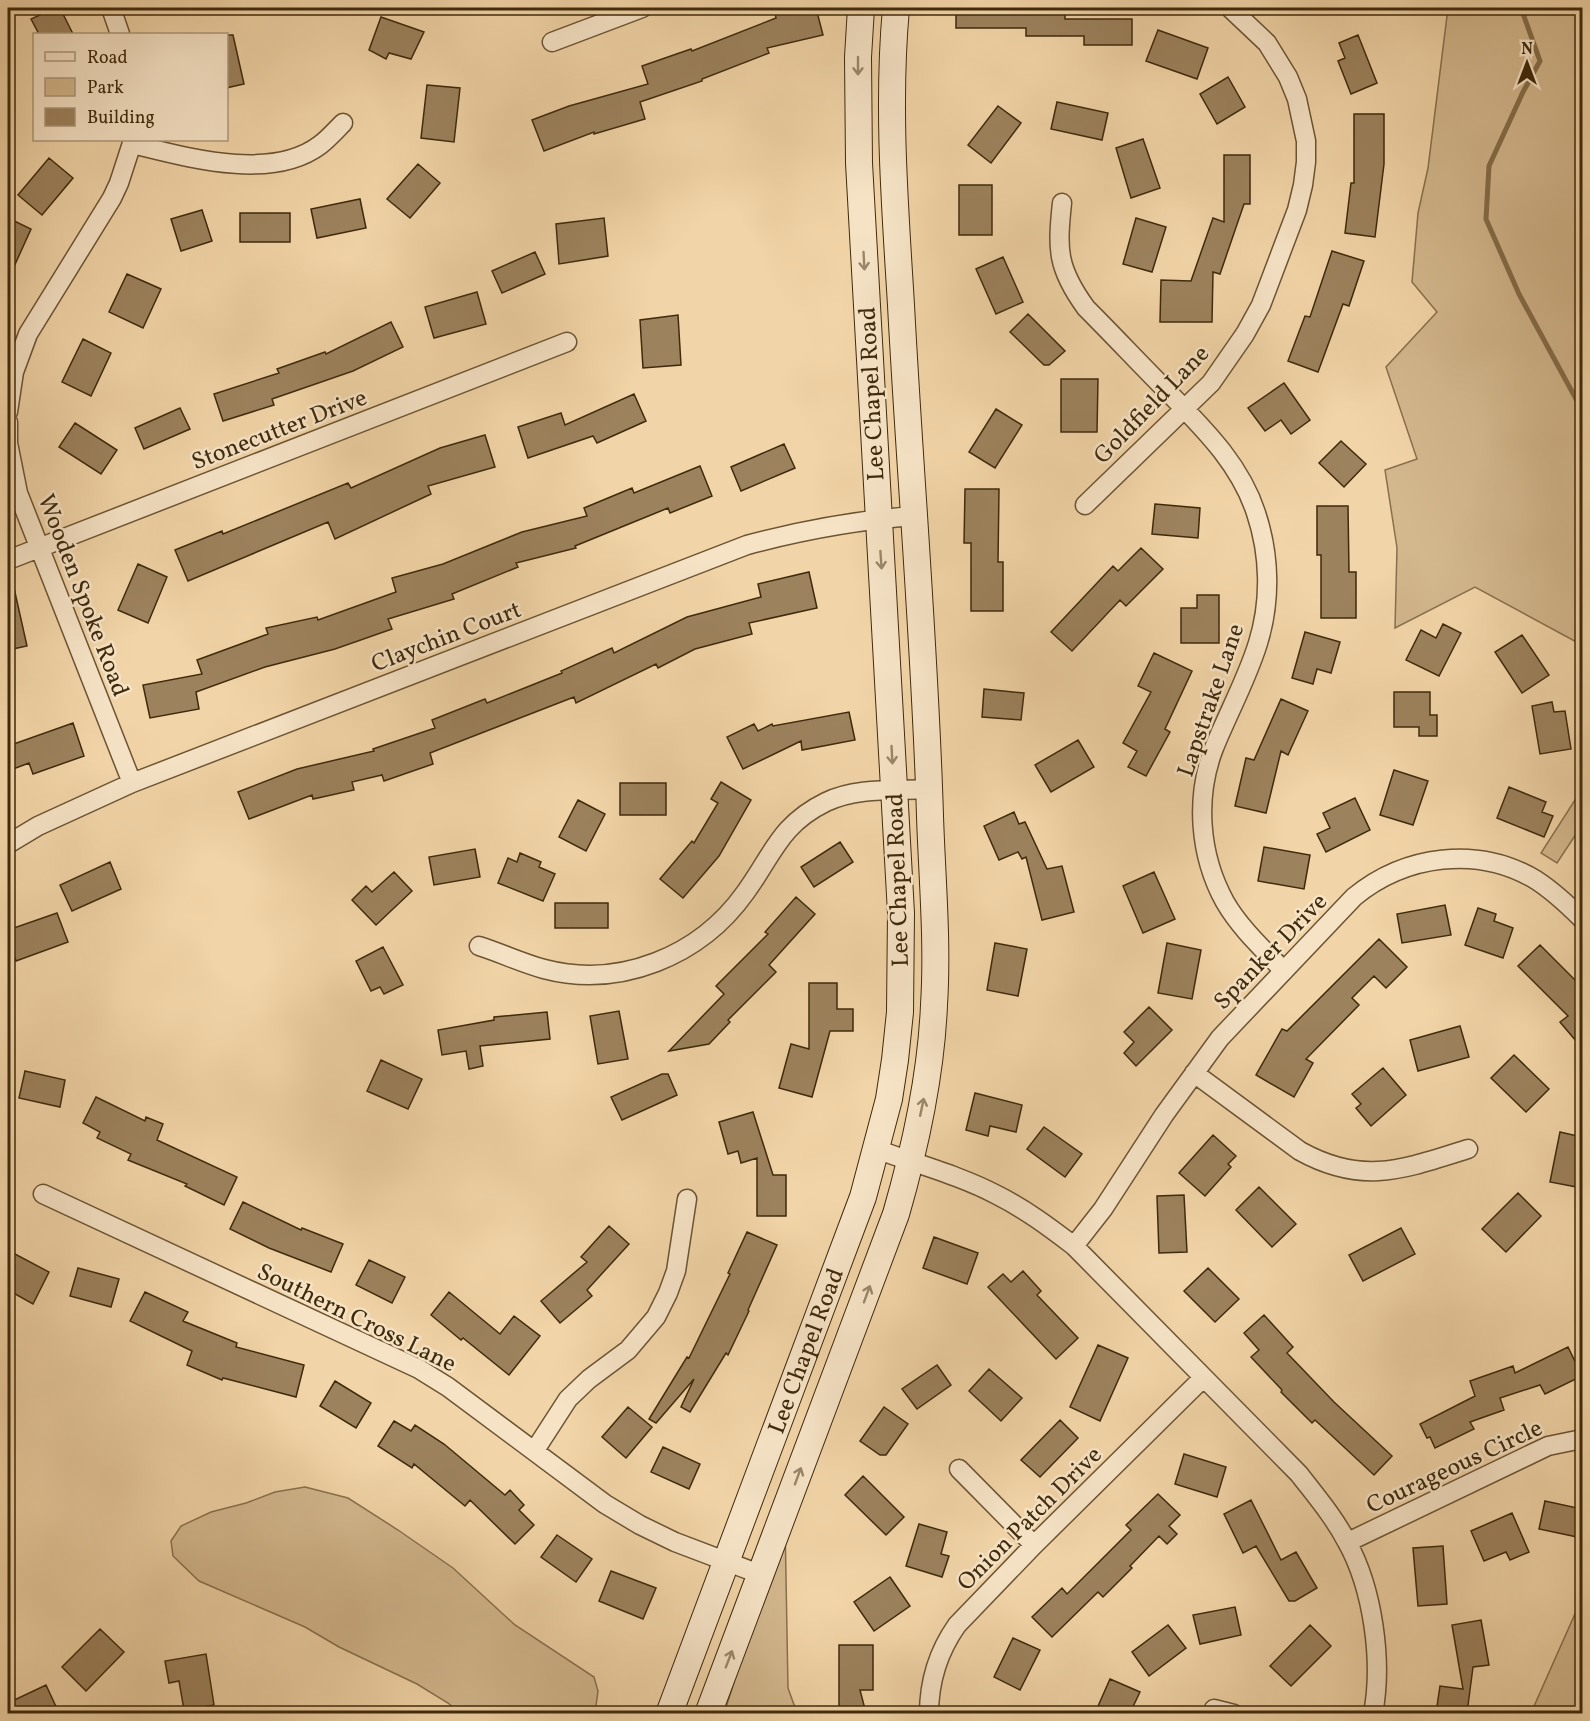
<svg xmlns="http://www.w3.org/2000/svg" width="1590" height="1721" viewBox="0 0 1590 1721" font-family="Vollkorn,serif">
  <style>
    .green { fill: #d3b78d; stroke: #89704c; stroke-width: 1.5 }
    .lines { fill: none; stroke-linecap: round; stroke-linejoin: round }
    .stream { stroke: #856d49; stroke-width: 5 }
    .building { fill: #9c825d; stroke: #3f2a0c; stroke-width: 1.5 }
    .street-casing { stroke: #6c5433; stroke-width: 21 }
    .secondary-casing { stroke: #3f2a0c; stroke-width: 28 }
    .street { stroke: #f6e3c6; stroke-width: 18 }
    .secondary { stroke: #f6e3c6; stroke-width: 26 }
    .oneway { stroke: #9a8669 }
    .labels { text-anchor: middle; stroke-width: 5; stroke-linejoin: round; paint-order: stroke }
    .street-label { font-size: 24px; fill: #3f2a0c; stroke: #f6e3c6 }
  </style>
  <rect width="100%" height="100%" fill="#f1d4a7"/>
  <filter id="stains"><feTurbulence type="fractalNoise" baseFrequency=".00333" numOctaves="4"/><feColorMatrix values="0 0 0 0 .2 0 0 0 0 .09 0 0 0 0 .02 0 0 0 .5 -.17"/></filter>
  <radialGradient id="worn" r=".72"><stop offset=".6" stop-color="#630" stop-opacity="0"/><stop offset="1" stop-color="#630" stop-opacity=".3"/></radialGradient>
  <path class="green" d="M1448,8h134v639v-2l-107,-58 -80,41 2,-80 -12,-78 32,-11 -31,-92 51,-55 -25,-30 6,-69 10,-45z
    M1582,789v36l-25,38 -16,-10z
    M305,1487l43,11 50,32 55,38 62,57 79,52 4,14 -3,22h-135l-12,-10 -31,-19 -78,-37 -34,-20 -106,-46 -26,-25 -2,-15 10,-15 30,-14 35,-9 29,-11z
    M785,1521l3,167 9,25 -73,1z
    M1582,1598v115h-51z"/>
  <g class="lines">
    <path class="stream" d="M1521,8l19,53 -17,31 -34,74 -3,53 33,75 63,116"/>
  </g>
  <path class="building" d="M55,8h5l13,26h-34l-8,-15z
    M793,8h23l7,27 -56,13 2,5 -67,26v2l-62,21 5,17 -51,15v-2l-50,19 -12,-31 37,-14 79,-22 -6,-18 49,-17 1,2 84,-33 -1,-6z
    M956,8h50v3h59v8h67v26h-48v-9h-58v-8h-70z
    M381,17l43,15 -13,27 -22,-6 -3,6 -17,-9z
    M1158,30l50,18 -11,31 -51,-18z
    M226,35h7l11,49 -18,4z
    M1358,35l19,48 -26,11 -13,-33 7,-3 -6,-15z
    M1228,77l17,30 -28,17 -17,-30z
    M427,85l33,3 -6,54 -33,-4z
    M1057,102l51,11 -6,27 -51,-11z
    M998,106l23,17 -30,40 -23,-18z
    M1354,114h30v50l-9,73 -30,-4 6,-50h3z
    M1143,139l17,49 -29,10 -15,-50z
    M1224,155h26v49h-6l-24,70 -7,-2 -1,50h-52l1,-42 30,1 22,-63 11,4z
    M49,158l24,20 -31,37 -24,-20z
    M418,164l22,19 -30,35 -23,-19z
    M959,185h33v50h-33z
    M360,199l6,29 -49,10 -6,-29z
    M202,210l10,31 -31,10 -10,-32z
    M240,213h50v29h-50z
    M8,218l23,11 -23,51z
    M604,218l4,38 -49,8 -3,-40z
    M1136,218l30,9 -14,45 -29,-8z
    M1332,251l32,10 -15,45 -6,-2 -25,68 -30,-11 17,-45 5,1z
    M535,252l10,22 -43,19 -10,-22z
    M1003,257l20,45 -27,12 -20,-45z
    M127,274l34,15 -18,39 -34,-16z
    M477,292l9,32 -52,14 -9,-31z
    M1028,314l37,37 -16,14h-5l-34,-33z
    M678,315l3,50 -38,3 -3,-48z
    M391,322l12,25 -50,24 -81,28 2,6 -51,16 -9,-27 65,-21 -2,-4 48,-17 1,2z
    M83,339l28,14 -20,43 -29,-14z
    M1061,379h37l-1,53h-36z
    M1284,383l26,37 -19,14 -10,-14 -16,11 -17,-23z
    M634,394l12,27 -49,22 -4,-7 -65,22 -10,-31 43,-14 4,12z
    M180,408l10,21 -46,20 -9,-21z
    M996,409l26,16 -27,43 -26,-16z
    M75,423l42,27 -16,24 -42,-27z
    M485,435l10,32 -67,19 3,8 -96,45 -7,-17 -140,59 -13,-31 47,-19 1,3 125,-51 3,5 89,-40z
    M1341,441l25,23 -22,23 -25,-24z
    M784,444l11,24 -54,23 -10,-24z
    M700,466l12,30 -42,17 -2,-5 -93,38 1,2 -60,15 2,4 -66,27 2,5 -66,20 4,10 -57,20 -70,18 -69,25 3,17 -49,9 -7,-33 59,-11 -5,-14 71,-26 -2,-6 51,-11 1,3 78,-28 -4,-14 51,-14 79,-32 65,-16 -3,-8 48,-20 2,5z
    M965,489h34l-1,73h5v49h-32v-68h-7z
    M1155,504l45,4 -2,30 -46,-4z
    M1317,506h31l1,66h7v46h-35v-63h-4z
    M1141,548l22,21 -37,37 -6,-6 -48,51 -21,-19 62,-66 5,5z
    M138,564l29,13 -19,46 -30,-13z
    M809,572l8,36 -68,15 3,11 -57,15 -37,19 -2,-4 -80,39 -2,-6 -144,56 3,11 -49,17 -2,-6 -30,7 2,8 -41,9 -1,-4 -63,24 -11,-27 59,-23 77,-18 -1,-2 62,-21 -3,-8 53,-21 2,4 75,-30 -1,-2 51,-23 2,5 73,-36 74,-20 -3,-13z
    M14,588l13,58 -19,4v-61z
    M1197,595h22v48h-38v-35h16z
    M1443,624l18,9 -22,43 -33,-16 15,-30 15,8z
    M1305,632l35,10 -9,31 -14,-4 -4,15 -21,-6z
    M1522,635l27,40 -27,18 -27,-41z
    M1154,653l38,18 -27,58 5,3 -24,44 -18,-9 9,-16 -14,-8 28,-51 -13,-6z
    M984,689l40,4 -3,27 -39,-3z
    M1394,692h36v23h7v21h-18v-9h-25z
    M1281,699l27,12 -20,44 -7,-4 -15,62 -31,-7 11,-48 8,2z
    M1552,702l2,10 11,-1 6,38 -31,5 -8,-48z
    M849,712l6,28 -53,10 -1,-9 -58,28 -16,-32 27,-13 4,7 14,-7 1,2z
    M73,723l11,33 -51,18 -4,-11 -21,8v-25z
    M1078,740l16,27 -43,25 -16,-27z
    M1394,770l34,11 -15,44 -33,-10z
    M721,782l30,18 -32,56 -36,42 -23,-19 32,-38 2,2 24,-40 -7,-4z
    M620,783h46v32h-46z
    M1509,787l37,15 -4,10 11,4 -9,21 -47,-19z
    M1355,798l15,32 -44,22 -9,-18 13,-6 -7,-15z
    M578,800l27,14 -19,37 -27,-14z
    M1014,812l5,12 6,-2 22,47 15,-3 12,46 -32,8 -16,-63 -4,2 -4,-7 -19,8 -15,-34z
    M840,842l13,20 -39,25 -13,-20z
    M1264,847l46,8 -6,34 -46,-8z
    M475,849l5,28 -46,8 -5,-28z
    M520,853l21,9 -2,5 16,7 -12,27 -45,-18 10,-25 9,4z
    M110,862l11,27 -49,22 -12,-26z
    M394,872l18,19 -36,34 -24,-25 14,-14 6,6z
    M1154,872l21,47 -32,14 -20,-47z
    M796,897l19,17 -46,51 7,7 -48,48 2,2 -21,22 -40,7 55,-57 -8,-8 52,-52 -3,-2z
    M555,903h53v25h-53z
    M1445,905l6,30 -49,8 -5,-29z
    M1478,908l18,6 -2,7 19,7 -10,30 -38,-13z
    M57,913l11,29 -52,19 -8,-24v-7z
    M1379,939l28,28 -21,21 -12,-12 -22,22 7,7 -53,54 7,4 -19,34 -38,-22 26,-46 5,2z
    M995,943l32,6 -9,47 -31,-6z
    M1167,943l34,7 -9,49 -34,-6z
    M1540,945l42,42v61l-22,-26 8,-6 -50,-50z
    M383,947l20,38 -19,9 -4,-7 -9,4 -15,-30z
    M809,983h28v26h16v22h-23l-18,66 -33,-9 12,-44 18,5z
    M1149,1007l23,23 -36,36 -12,-13 10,-11 -10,-10z
    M619,1011l9,48 -30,5 -8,-48z
    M547,1012l3,27 -70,7 3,20 -14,3 -3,-18 -24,4 -4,-25 56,-10v-3z
    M1460,1026l9,31 -51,14 -8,-31z
    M1514,1055l35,34 -23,23 -35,-34z
    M381,1060l41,19 -14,30 -41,-18z
    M1383,1068l23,27 -35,31 -15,-18 5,-4 -9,-10z
    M25,1071l40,9 -5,27 -41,-9z
    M662,1074h6l9,21 -55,25 -11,-23z
    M975,1093l47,12 -6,27 -26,-6 -2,10 -22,-6z
    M96,1097l49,24 1,-4 17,7 -6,16 80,37 -13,28 -39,-19 2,-2 -59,-24 3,-6 -34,-16 3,-6 -17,-9z
    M753,1112l20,63h13v41h-29v-58l-16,5 -3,-12 -10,3 -9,-32z
    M1044,1127l38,27 -17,23 -38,-28z
    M1560,1132l22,5v51l-32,-6z
    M1213,1135l23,21 -8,8 3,3 -26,29 -26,-23z
    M1259,1187l37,37 -24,23 -36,-37z
    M1518,1193l23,23 -35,36 -24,-23z
    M1184,1195l3,57 -28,1 -2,-57z
    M243,1202l58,28 1,-2 41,16 -12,28 -62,-24 -39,-19z
    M609,1226l20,18 -42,46 5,6 -32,27 -19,-22 46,-39 -6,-5z
    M1401,1228l14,26 -52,27 -14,-26z
    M747,1232l30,13 -29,65 1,1 -21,44 -2,-2 -36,59 -9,-5 13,-28 -38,44 -7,-4 38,-62 2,1 41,-84 -2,-1z
    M934,1237l44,16 -11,31 -44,-16z
    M13,1253l36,19 -16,32 -25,-14v-26z
    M369,1260l36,17 -13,26 -36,-18z
    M78,1268l41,11 -8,28 -41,-11z
    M1208,1268l31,31 -24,23 -31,-31z
    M1023,1271l18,20 -4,4 41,43 -22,21 -68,-72 15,-13 8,8z
    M145,1292l43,20 -5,9 54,22 -1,4 68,18 -8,32 -73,-19 -1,2 -35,-15 5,-14 -62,-30z
    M449,1292l51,42 14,-18 26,20 -31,39 -46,-37 -2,2 -30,-25z
    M1264,1315l29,32 -6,6 47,49 58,54 -18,19 -59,-55 -3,3 -31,-31 1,-2 -31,-33 8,-7 -15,-17z
    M1098,1345l30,13 -28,63 -30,-14z
    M1568,1347l14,29 -37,18 -5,-9 -40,13 4,12 -34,12 4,7 -39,19 -5,-11 -3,1 -7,-14 55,-28 -5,-15 43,-15 2,7z
    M937,1365l14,20 -34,24 -15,-20z
    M989,1369l33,29 -21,23 -32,-30z
    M335,1381l36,22 -15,25 -36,-22z
    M628,1407l24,20 -26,31 -24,-21z
    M884,1407l24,17 -22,31h-6l-20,-14z
    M1060,1420l18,18 -38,39 -19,-17z
    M394,1421l17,10 4,-6 29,19 61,51 5,-5 14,15 -5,5 15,15 -19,19 -45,-44 -5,6 -51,-42 -2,4 -34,-22z
    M663,1447l37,17 -11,25 -38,-17z
    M1184,1454l42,13 -9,30 -42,-13z
    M863,1476l41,41 -18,18 -41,-40z
    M1158,1494l22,21 -11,11 8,8 -10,10 -8,-8 -29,30 2,2 -29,29 -5,-5 -46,45 -20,-20 30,-29 5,6 64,-64 -5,-5z
    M1251,1500l30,60 15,-8 21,36 -22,13h-6l-33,-55 -13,7 -19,-39z
    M1545,1501l37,8v29l-43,-9z
    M1512,1513l17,39 -19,8 -4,-8 -22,9 -13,-30z
    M919,1524l28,8 -6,22 8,2 -7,21 -36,-11z
    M557,1535l35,24 -16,23 -35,-25z
    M1443,1546l4,58 -29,2 -5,-58z
    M611,1571l45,17 -13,31 -44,-18z
    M890,1577l20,29 -36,25 -20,-29z
    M1235,1607l6,28 -41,9 -7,-29z
    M1481,1620l8,45 -16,2 -6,46h-31l4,-27 23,3 -11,-64z
    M1168,1625l18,23 -37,28 -17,-24z
    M1310,1625l21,21 -40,40 -21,-20z
    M100,1629l24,23 -38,39 -24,-24z
    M1013,1638l27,12 -20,40 -26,-13z
    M839,1645h34v45h-13l6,23h-27z
    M206,1654l8,51 -30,5 -5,-29 -10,2 -4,-22z
    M1110,1679l30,13 -10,21h-35z
    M46,1685l13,28h-51v-10z"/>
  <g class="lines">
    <defs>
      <path id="street" d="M111,8l9,26
        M552,42l90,-34
        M132,144c54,13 139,38 188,1 8,-6 16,-15 23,-22
        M1062,203c-5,47 -5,65 24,105 28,28 55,57 83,85 35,36 71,71 87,120 14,42 15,88 2,130 -11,36 -30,70 -44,105 -19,49 -15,107 11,154 15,26 38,47 59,69
        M8,412l6,-40 14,-38 84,-136 7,-15 14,-43
        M8,422v21l10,50 114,290
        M1085,505l126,-122 34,-49 16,-29 36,-95 6,-25 3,-23v-21l-9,-42 -9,-22 -21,-34 -37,-35
        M8,560l559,-218
        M8,844l30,-18 94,-43 615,-238c56,-15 111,-25 168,-29
        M479,946c22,7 43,17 65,23 76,20 156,-13 201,-76 28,-38 34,-68 81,-91 31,-15 69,-11 103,-13
        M1194,1073l106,78c63,35 104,18 168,-2
        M876,1149c40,15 83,26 121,46 28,14 52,32 77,51l225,228c17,22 35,43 48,68 26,47 36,119 26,172
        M43,1194l376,175 29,18 157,117 35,21 35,17 87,33
        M1074,1246l29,-37 61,-94 56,-77 134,-141c51,-42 124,-52 182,-17 17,11 32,25 46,39
        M535,1450l33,-51 21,-20 39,-29 28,-33 12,-24 8,-22 11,-72
        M959,1469l75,76
        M1348,1542l200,-96 34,-7
        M1214,1709l20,5
        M929,1714c0,-34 9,-62 28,-89l77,-80 169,-167"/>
      <g id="secondary">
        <path id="s1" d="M669,1714l194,-517 26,-98 6,-39 5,-48 1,-99 -42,-750 -1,-106 3,-49"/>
        <path d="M708,1714l188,-500c20,-69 35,-138 38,-209 4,-63 -2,-127 -4,-189 -5,-170 -20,-340 -29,-511 -6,-99 -14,-198 -5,-297"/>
      </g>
    </defs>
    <use href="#street" class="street-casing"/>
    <use href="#secondary" class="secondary-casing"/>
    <use href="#street" class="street"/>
    <use href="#secondary" class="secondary"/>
  </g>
  <defs><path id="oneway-shaft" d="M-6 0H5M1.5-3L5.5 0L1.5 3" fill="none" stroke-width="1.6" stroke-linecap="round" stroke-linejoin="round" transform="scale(1.5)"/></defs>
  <g class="oneway">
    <use href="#oneway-shaft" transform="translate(858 66) rotate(90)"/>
    <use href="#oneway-shaft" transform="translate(864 261) rotate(87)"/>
    <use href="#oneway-shaft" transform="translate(881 560) rotate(86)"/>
    <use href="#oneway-shaft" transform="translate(892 755) rotate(87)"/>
    <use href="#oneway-shaft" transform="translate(922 1107) rotate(-78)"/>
    <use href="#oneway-shaft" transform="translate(867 1294) rotate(-70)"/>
    <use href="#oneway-shaft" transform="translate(798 1476) rotate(-70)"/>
    <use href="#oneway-shaft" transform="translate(729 1659) rotate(-69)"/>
  </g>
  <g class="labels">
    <g class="street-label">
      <text transform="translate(871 394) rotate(-93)" y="8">Lee Chapel Road</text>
      <text transform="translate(1151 404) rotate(-46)" y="8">Goldfield Lane</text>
      <text transform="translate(279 429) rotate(-21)" y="8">Stonecutter Drive</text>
      <text transform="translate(84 595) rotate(69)" y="8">Wooden Spoke Road</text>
      <text transform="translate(446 636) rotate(-21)" y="8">Claychin Court</text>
      <text transform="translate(1210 700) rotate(-71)" y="8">Lapstrake Lane</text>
      <text transform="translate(897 880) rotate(-92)" y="8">Lee Chapel Road</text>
      <text transform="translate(1270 951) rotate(-46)" y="8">Spanker Drive</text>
      <text transform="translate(357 1317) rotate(26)" y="8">Southern Cross Lane</text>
      <text dy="8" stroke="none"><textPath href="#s1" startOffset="388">Lee Chapel Road</textPath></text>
      <text transform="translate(1454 1466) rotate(-25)" y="8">Courageous Circle</text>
      <text transform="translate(1029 1518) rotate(-45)" y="8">Onion Patch Drive</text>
    </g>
  </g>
  <rect width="1590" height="1721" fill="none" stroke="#f1d4a7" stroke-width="30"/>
  <rect x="9" y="9" width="1572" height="1703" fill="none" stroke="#3f2a0c" stroke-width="3"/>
  <rect x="15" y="15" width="1560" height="1691" fill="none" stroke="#3f2a0c" stroke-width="1.5"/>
  <rect x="33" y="33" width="195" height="108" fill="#f6e3c6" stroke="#ad997c" stroke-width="1.5"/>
  <rect x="45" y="52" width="30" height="9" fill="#f6e3c6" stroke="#ad997c" stroke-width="1.5"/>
  <text x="87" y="63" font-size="18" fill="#3f2a0c">Road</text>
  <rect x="45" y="78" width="30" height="18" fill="#d3b78d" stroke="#ad997c" stroke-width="1.5"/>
  <text x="87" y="93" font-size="18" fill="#3f2a0c">Park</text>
  <rect x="45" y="108" width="30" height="18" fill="#9c825d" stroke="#ad997c" stroke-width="1.5"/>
  <text x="87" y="123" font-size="18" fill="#3f2a0c">Building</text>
  <g transform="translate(1527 63)" stroke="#f6e3c6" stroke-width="4.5" paint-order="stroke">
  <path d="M0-4.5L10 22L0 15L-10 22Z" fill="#3f2a0c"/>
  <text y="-9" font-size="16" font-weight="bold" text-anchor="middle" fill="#3f2a0c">N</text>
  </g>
  <rect width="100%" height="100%" filter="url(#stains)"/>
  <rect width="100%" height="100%" fill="url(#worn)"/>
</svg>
